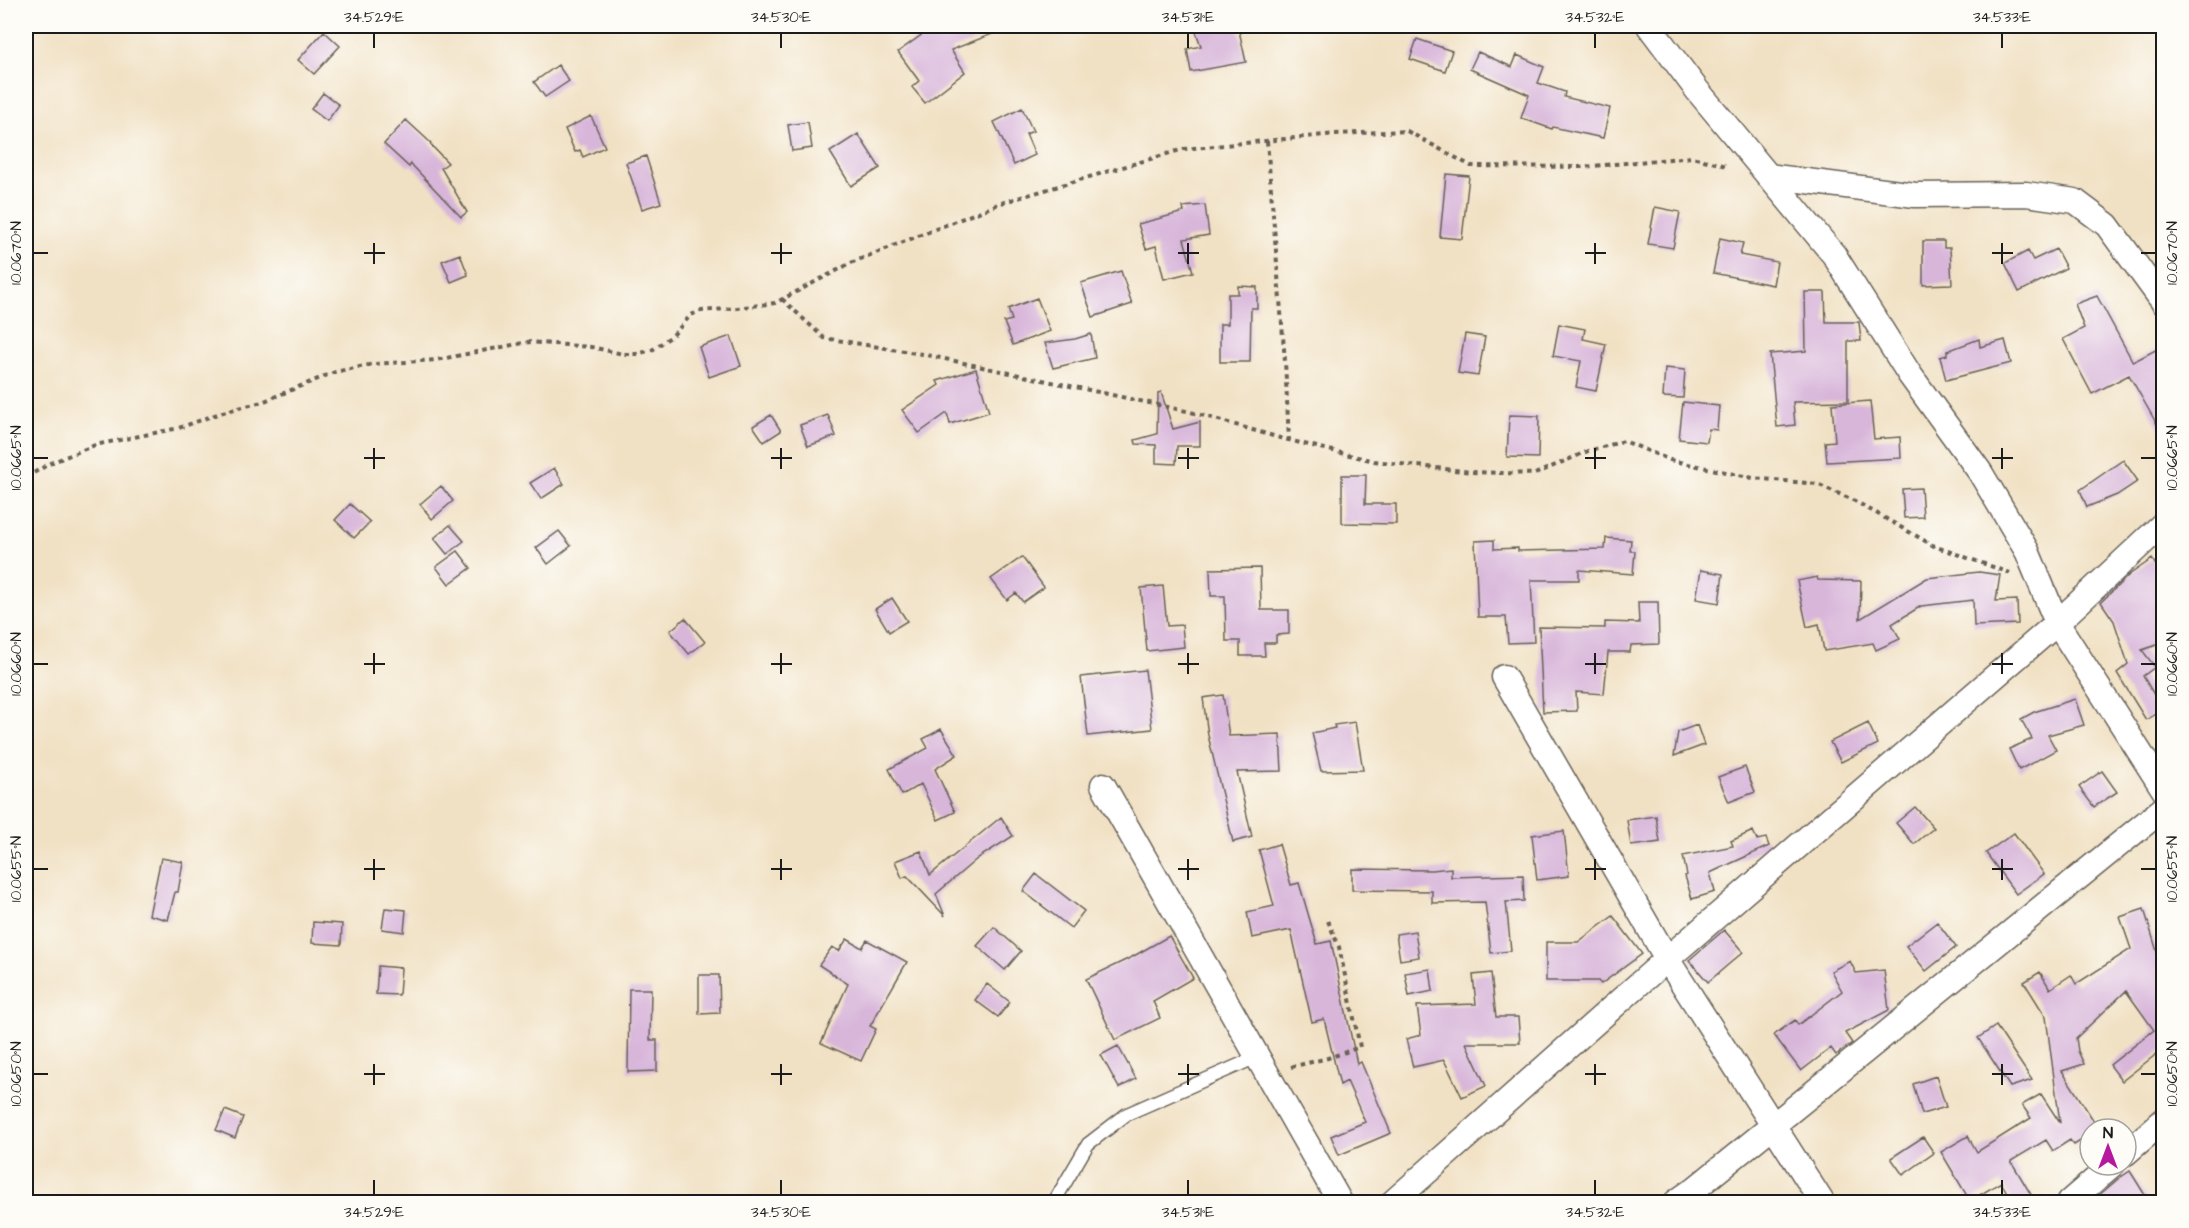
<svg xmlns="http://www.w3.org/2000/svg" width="2189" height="1228" viewBox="0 0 2189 1228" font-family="'Architects Daughter',sans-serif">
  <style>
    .building { fill: #d8b6da }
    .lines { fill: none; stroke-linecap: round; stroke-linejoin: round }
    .service-casing { stroke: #676157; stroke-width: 15 }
    .minor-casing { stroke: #676157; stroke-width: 27 }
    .path { stroke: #676157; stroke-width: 4; stroke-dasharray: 4.5 4.5; stroke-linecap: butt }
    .service { stroke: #fff; stroke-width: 12 }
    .minor { stroke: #fff; stroke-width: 24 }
    .ticks { fill: none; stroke: #1c1c1c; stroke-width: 2 }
    .neatline { fill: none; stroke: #1c1c1c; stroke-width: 2 }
    .ticks-label { font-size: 15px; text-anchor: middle; fill: #1c1c1c }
  </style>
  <rect width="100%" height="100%" fill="#fdfcf7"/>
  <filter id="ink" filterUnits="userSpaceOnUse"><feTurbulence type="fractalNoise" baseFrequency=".0167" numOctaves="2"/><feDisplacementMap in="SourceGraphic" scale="12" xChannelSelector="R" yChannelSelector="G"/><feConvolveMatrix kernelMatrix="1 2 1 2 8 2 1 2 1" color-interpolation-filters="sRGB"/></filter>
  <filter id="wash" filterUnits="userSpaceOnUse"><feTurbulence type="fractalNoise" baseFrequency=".008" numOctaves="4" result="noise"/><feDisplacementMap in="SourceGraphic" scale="24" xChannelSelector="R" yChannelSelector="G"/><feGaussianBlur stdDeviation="1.35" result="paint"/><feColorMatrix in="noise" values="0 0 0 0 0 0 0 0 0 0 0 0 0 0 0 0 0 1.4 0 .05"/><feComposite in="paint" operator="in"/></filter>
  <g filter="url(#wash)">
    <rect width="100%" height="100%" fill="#f1e1c4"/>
    <g id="blocks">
      <path class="building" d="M934,26h76v1l-59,23 14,22 -40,31 -13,-16 7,-6 -21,-29z
        M1194,26h44l8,36 -55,10 -4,-23 14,-3z
        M324,31l16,15 -26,28 -16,-14z
        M1417,39l35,12 -7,20 -35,-12z
        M1478,52l34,15 5,-12 27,12 -6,16 27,9 -1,5 46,11 -7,30 -50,-11 -1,2 -31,-11 8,-23 -59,-26z
        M558,65l11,16 -24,16 -11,-15z
        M323,93l16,12 -12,16 -16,-12z
        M1022,108l11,23 -7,3 9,21 -21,10 -20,-43z
        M591,116l14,31 -22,10 -3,-7 -5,2 -10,-23z
        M406,120l25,23 -1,1 18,19 -7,5 26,44 -6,5 -50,-53 -2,3 -25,-23z
        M808,122l4,26 -20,3 -4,-26z
        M858,134l22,34 -29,18 -21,-34z
        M646,156l15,47 -19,6 -16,-46z
        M1446,174l23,2 -7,63 -22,-2z
        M1205,205l4,30 -25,4 9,33 -29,7 -8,-33 -10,3 -8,-25 46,-12 -1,-5z
        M1655,207l25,5 -7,36 -25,-4z
        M1720,238l23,5 -3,12 37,7 -4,23 -60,-12z
        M1923,241h21v7h6l2,36 -29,1z
        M2056,249l10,19 -47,24 -14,-29 23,-12 5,9z
        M460,254l8,21 -17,7 -9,-21z
        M1121,271l11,33 -39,13 -12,-34z
        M1238,286l19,1v21h-6l-1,54h-30v-38h8v-30h10z
        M1805,292h20l1,30h33l2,19h-13v60l-55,1 2,23 -18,2 -7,-73 36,-3z
        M2097,296l36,66 30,-16v89l-34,-60 -37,19 -29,-55 21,-11 -9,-24z
        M1037,298l13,33 -37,14 -9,-23 8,-2 -4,-11z
        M1559,324l26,5 -2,10 23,5 -10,47 -20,-4 5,-26 -28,-5z
        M1091,334l4,24 -42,10 -8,-25 30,-4z
        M1465,334l20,3 -7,39 -20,-3z
        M731,336l10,30 -32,11 -10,-30z
        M1979,339l1,8 25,-7 6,23 -65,17 -6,-23 7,-2v-4z
        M1665,368l20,2 -2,28 -20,-1z
        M976,369l13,43 -39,12 -3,-11 -28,20 -17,-23 37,-25 -2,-4z
        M1161,392l12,37 27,-7v24h-23l-1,18 -20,-1v-18l-20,-1 -1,-4 22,-6 1,-41z
        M1870,401l4,38 26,-2 1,21 -74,4 -2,-20 10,-1 -3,-37z
        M1683,402l36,4 -2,24 -8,-1 -2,13 -28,-3z
        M771,415l10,16 -17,11 -11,-16z
        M828,415l8,21 -28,10 -8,-21z
        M1509,415l30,1 -1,42 -31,-1z
        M2123,460l15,21 -21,14 -30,12 -7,-17z
        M554,468l10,16 -23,15 -11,-16z
        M1342,475h24l-1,29h31v20l-54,-1z
        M441,486l12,15 -21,18 -12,-15z
        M1921,488l2,29 -19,1 -2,-29z
        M350,504l20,18 -16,16 -19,-18z
        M450,525l14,16 -17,13 -13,-16z
        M559,531l12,15 -23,18 -12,-16z
        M1606,538l25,2 -1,11h5l-2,23 -54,-4v10h-48l3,62 -26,1 -2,-26h-28l-3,-76 19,-1v9l24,-1v3l87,-2z
        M458,551l13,17 -22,16 -13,-17z
        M1022,557l22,30 -21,15 -7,-9 -9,7 -16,-21z
        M2152,559l11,17v67l-21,7 13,17 -12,9 20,34 -17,10 -29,-47 11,-9 -14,-43 -13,-19 28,-27z
        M1260,568l1,42h28v24l-13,1v8h-12l1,13h-25v-15h-14l-1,-45h-14l-1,-27z
        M1701,570l22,4 -4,29 -23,-4z
        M1979,572l21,3 -4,26 21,-1 1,24 -44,2 -1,-26 -52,6 -29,18 8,15 -24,11 -3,-7 -49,8 -5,-27 -12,3 -10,-46 20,-4 1,3 43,1 -1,38 67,-41z
        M1163,586l4,40 15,-1 2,22 -37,4 -6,-63z
        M892,598l15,23 -18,11 -14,-23z
        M1638,602h20l1,42 -28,1 -1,7h-22l-4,42 -28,-2 1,19 -34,1 -4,-85 66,1v-6l34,1z
        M685,618l20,24 -16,12 -19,-23z
        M1145,670l7,59 -64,7 -7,-59z
        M1223,695l6,41 51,-2 2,37 -45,1 15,65 -19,5 -25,-107 -5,-37z
        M2075,699l9,26 -36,10 8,15 -37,20 -10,-21 23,-10 -11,-20 13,-7z
        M1355,722l8,48 -42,1 -9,-38 23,-5 -1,-3z
        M1868,723l10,21 -37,18 -11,-20z
        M1697,725l7,20 -30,11 4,-24z
        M941,729l16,26 -22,14 20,43 -17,8 -17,-36 -19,11 -13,-26 39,-21 -5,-9z
        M1745,767l10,25 -26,10 -11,-25z
        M2102,771l15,21 -23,15 -15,-20z
        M1915,807l19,21 -20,16 -18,-21z
        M1656,816l4,26 -29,4 -4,-26z
        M1001,817l12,19 -35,22 -42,36 9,22 -38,-40 -5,2 -7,-17 26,-10 9,24z
        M1564,831l5,45 -32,4 -5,-45z
        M1753,831l4,9 9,-2 3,8 -59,27 5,19 -23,7 -7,-23 2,-1 -4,-19 50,-10 -2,-5z
        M2014,833l30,41 -28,20 -30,-41z
        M1279,844l12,41 8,-2 18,61 14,-3 26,123 4,-2 30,71 -52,22 -8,-19 34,-14 -18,-41 -7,4 -16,-66 -12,3 -21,-92 -39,8 -5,-26 27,-6 -15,-56z
        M161,858l22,4 -5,30h-3l-7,28 -19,-5z
        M1451,868v9l72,-2 1,26 -18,1 5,49 -20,2 -6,-51 -53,1v-12l-80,-1v-21l80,1z
        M1036,874l48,37 -13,17 -48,-37z
        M385,908l21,2 -2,22 -22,-3z
        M2144,909l19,62v78l-41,32 -12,-16 44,-35 -28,-39 -50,47 2,13 6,13 -22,7 37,58h-9v6l-16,10 -4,-5 -17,11 -7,-11 -35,21 25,42h-23l-12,-21 -31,19 -29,-49 27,-16 9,16 54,-34 -9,-13 19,-11 19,29 -14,-106 -22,-35 16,-10 10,17 21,-14 5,9 55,-35 -11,-32z
        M1613,916l29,38 -41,30 -3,-3h-52v-39h32z
        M313,922l29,2 -1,21 -29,-2z
        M1937,922l19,25 -30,24 -20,-25z
        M994,927l27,24 -16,19 -28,-24z
        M1724,930l19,22 -35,30 -19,-22z
        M1415,931l4,26 -19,3 -4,-26z
        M1169,936l24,42 -40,23 7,17 -45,22 -29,-61 46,-22z
        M847,939l15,9 5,-8 40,22 -37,64 6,3 -15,32 -40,-18 27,-59 -29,-19 13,-18 7,4z
        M1850,961l6,12 28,-3 5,40 -44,23 7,10 -16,12 -5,-7 -30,23 -27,-36 21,-15 3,5 44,-34 -11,-20z
        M378,966l23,2 -2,27 -23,-1z
        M1430,969l3,22 -24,5 -4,-23z
        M1491,973l5,44h22l2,26h-54l20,43 -24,11 -18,-37 -31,7 -7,-28 15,-4 -4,-29 59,-2 -3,-29z
        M699,975h20l1,38 -21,1z
        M987,984l23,18 -12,15 -23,-17z
        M629,989h22l-1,51h7v31l-29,1z
        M1996,1026l36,54 -22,7 -32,-49z
        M1118,1046l18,33 -17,9 -18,-33z
        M1936,1076l10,31 -24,7 -9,-30z
        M225,1110l18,7 -8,21 -19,-8z
        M1923,1137l11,16 -31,22 -12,-17z
        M2130,1171l20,32h-60l28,-24z"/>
    </g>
  </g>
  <g filter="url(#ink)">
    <use href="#blocks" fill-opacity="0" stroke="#676157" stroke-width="1.5"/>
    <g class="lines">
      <defs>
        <path id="service" d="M1054,1202l34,-58 39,-30 130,-57"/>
        <path id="minor" d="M1649,26l48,64 137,165 76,120 70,97 47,79 30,72 107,167
          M1768,176l147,19 111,-1 49,7 32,24 57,78
          M1504,677l163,282 155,243
          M1103,785l237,417
          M2126,1153l38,-33
          M1393,1202l274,-243 390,-336 107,-100
          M1676,1202l20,-14 468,-380
          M2069,1202l43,-37"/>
      </defs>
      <use href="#service" class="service-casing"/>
      <use href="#minor" class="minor-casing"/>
      <path class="path" d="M1267,141l18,220 4,79
        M782,299l42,39 98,16 269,58 89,26 94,23 97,11 64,2 53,-23 36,-10 46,19 83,18 64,6 36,16 81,46 76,27
        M26,477l27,-15 42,-17 84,-17 44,-16 39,-10 73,-30 39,-8 62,-4 92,-18 63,5 32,7h14l15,-4 21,-15 18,-20 10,-4 36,-3 38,-5 78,-41 148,-59 183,-54 151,-15 72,-3 64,35 111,1 110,-10 35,9
        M1291,1067l37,-9 32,-11 -21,-100 -11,-26"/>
      <use href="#service" class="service"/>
      <use href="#minor" class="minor"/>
    </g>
  </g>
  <path class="ticks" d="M374,33v15M781,33v15M1188,33v15M1595,33v15M2002,33v15M374,243v21M781,243v21M1188,243v21M1595,243v21M2002,243v21M33,253h15M364,253h21M771,253h21M1178,253h21M1585,253h21M1992,253h21M2141,253h15M374,448v21M781,448v21M1188,448v21M1595,448v21M2002,448v21M33,458h15M364,458h21M771,458h21M1178,458h21M1585,458h21M1992,458h21M2141,458h15M374,653v21M781,653v21M1188,653v21M1595,653v21M2002,653v21M33,664h15M364,664h21M771,664h21M1178,664h21M1585,664h21M1992,664h21M2141,664h15M374,859v21M781,859v21M1188,859v21M1595,859v21M2002,859v21M33,869h15M364,869h21M771,869h21M1178,869h21M1585,869h21M1992,869h21M2141,869h15M374,1064v21M781,1064v21M1188,1064v21M1595,1064v21M2002,1064v21M33,1074h15M364,1074h21M771,1074h21M1178,1074h21M1585,1074h21M1992,1074h21M2141,1074h15M374,1180v15M781,1180v15M1188,1180v15M1595,1180v15M2002,1180v15"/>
  <rect width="2189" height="1228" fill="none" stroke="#fdfcf7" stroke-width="66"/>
  <g transform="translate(2108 1147)"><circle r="28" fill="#fdfcf7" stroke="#a3a29f" stroke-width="1.5"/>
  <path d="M0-4.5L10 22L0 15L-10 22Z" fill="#b5179e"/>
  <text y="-9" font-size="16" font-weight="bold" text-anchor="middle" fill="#1c1c1c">N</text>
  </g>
  <rect x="33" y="33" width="2123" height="1162" class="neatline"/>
  <g class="ticks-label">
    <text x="374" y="22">34.529°E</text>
    <text x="781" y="22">34.530°E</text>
    <text x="1188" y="22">34.531°E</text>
    <text x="1595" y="22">34.532°E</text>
    <text x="2002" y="22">34.533°E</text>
    <text transform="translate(16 253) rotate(-90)" y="5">10.0670°N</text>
    <text transform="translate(2172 253) rotate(-90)" y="5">10.0670°N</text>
    <text transform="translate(16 458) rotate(-90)" y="5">10.0665°N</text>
    <text transform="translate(2172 458) rotate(-90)" y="5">10.0665°N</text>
    <text transform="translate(16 664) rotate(-90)" y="5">10.0660°N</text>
    <text transform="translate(2172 664) rotate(-90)" y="5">10.0660°N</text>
    <text transform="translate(16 869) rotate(-90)" y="5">10.0655°N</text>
    <text transform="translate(2172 869) rotate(-90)" y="5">10.0655°N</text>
    <text transform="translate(16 1074) rotate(-90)" y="5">10.0650°N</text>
    <text transform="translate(2172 1074) rotate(-90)" y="5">10.0650°N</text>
    <text x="374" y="1217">34.529°E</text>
    <text x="781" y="1217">34.530°E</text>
    <text x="1188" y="1217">34.531°E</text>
    <text x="1595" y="1217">34.532°E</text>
    <text x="2002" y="1217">34.533°E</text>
  </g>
</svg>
